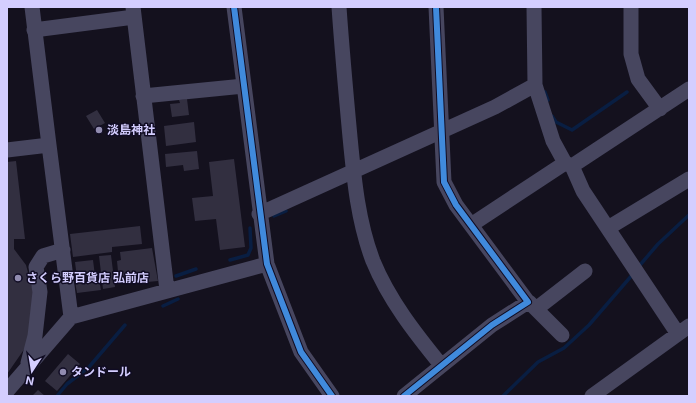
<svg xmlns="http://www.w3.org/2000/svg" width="696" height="403" viewBox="0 0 696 403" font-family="Inter,'Noto Sans JP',sans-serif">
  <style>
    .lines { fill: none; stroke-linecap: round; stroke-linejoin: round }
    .stream { stroke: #091e42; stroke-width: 3.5 }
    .building { fill: #322f40 }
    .minor { stroke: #47465f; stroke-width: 15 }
    .cycleway-casing { stroke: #100c23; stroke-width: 8 }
    .cycleway { stroke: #408adc; stroke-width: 6 }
    .poi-dot { fill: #918cb0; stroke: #100c23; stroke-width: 1.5 }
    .labels { text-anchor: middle; stroke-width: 3; stroke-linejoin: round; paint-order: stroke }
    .poi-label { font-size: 12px; font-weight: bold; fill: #d4ceff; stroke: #100c23; text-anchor: start }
  </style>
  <rect width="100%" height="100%" fill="#14111e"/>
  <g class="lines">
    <path class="stream" d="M545,92l3,8
      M552,116l4,6 16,8 55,-38
      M274,216l12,-5
      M230,260l18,-5 3,-7 -1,-20
      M640,265l18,-21 31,-29
      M176,276l20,-7
      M163,306l15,-7
      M57,396l10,-12 22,-17 36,-42
      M503,396l35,-34 26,-14 25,-23 44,-51"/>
  </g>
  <path class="building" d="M187,99l2,16 -17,2 -2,-13 10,-1 -1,-3z
    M97,110l8,13 -11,6 -8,-13z
    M194,122l2,20 -30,4 -2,-20z
    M197,151l2,18 -15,2 -1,-6 -17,2 -1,-13z
    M234,159l11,88 -25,3 -4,-31 -21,2 -3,-23 21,-2 -4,-34z
    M16,161l9,78h-11v10l12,16 7,26 1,21 -9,36 -18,26v-212z
    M140,226l2,18 -30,3v5l-39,5 -3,-23z
    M152,248l6,33 -11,1 -1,-3 -27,3 -2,-21 4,-1 -1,-8z
    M111,255l4,32 -12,2 -4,-33z
    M93,260l2,16 -18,2 -2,-16z
    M99,279l2,11 -24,3 -2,-12z
    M68,354l12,10 -23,27 -12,-10z
    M38,390l7,6h-13z"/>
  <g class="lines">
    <path class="minor" d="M32,7l17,138
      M133,7l34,283
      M234,7l33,257 34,88 31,44
      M339,7c3,43 7,87 11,130 4,42 8,85 23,124 16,39 42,72 68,104
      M534,7l1,78 18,56 12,22 7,3 11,25 95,143
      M631,7v47l7,25 22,30
      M34,30l100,-13
      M143,96l101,-10
      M7,150l42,-5 22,172
      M572,166l117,-77
      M259,214l236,-107 40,-22
      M471,225l94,-62
      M608,228l81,-49
      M529,302l33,33
      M536,309l49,-38
      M28,363l7,-27 5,-44 -4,-25 7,-11 20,-6
      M7,391l64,-74 196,-53
      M404,396l88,-71 36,-23 -72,-97 -12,-23 -8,-175
      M592,396l97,-70"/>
    <defs>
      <path id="cycleway" d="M234,7l33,257 34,88 31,44
        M404,396l88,-71 36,-23 -72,-97 -12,-23 -8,-175"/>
    </defs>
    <use href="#cycleway" class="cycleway-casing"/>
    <use href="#cycleway" class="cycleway"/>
  </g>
  <g class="poi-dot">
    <circle cx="99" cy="130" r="4"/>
    <circle cx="18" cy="278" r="4"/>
    <circle cx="63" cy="372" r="4"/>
  </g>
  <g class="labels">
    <g class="poi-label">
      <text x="107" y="134">淡島神社</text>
      <text x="26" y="282">さくら野百貨店 弘前店</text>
      <text x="71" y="376">タンドール</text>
    </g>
  </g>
  <rect width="696" height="403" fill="none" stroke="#d4ceff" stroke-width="16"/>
  <g transform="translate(32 371) rotate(192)" stroke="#100c23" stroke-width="3" paint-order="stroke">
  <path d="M0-3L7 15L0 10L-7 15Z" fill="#d4ceff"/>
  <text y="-6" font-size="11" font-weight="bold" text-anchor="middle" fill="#d4ceff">N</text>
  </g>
</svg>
